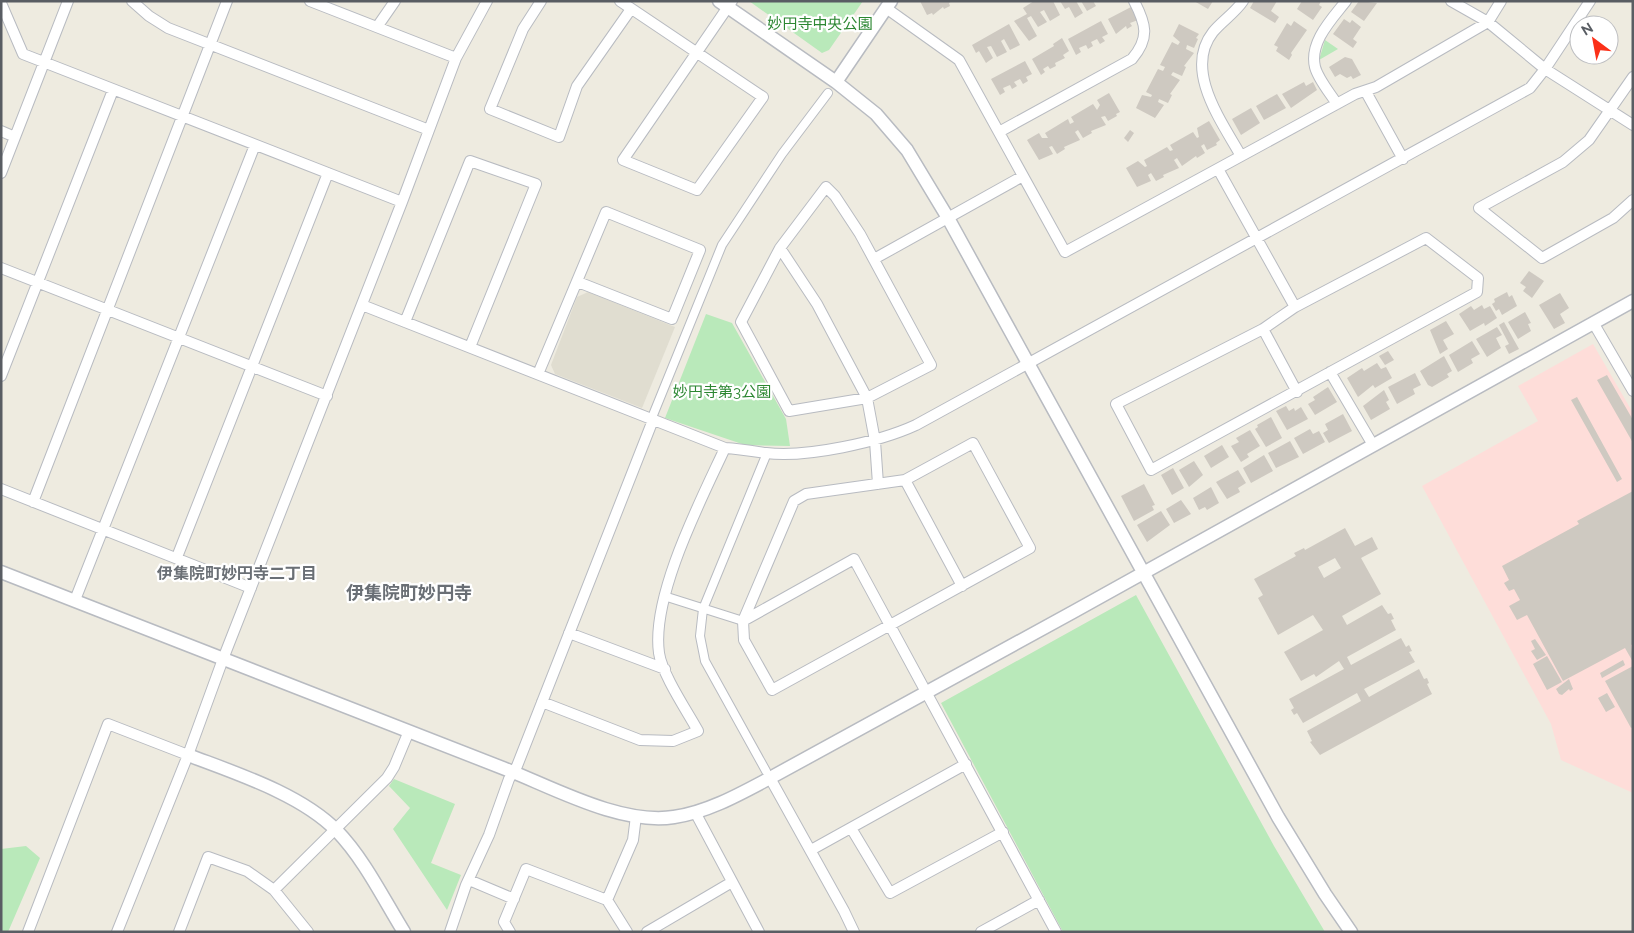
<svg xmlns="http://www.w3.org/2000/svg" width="1634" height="933" viewBox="0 0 1634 933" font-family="Raleway,'Noto Sans JP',sans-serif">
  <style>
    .education { fill: #e0ddd0 }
    .medical { fill: #feddd9 }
    .green { fill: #b9e9ba }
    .building { fill: #cec9c1; fill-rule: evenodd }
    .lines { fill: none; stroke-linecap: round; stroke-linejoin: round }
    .pedestrian-casing { stroke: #b8bbc1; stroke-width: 10 }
    .minor-casing { stroke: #b8bbc1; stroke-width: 12 }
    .tertiary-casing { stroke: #b8bbc1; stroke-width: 15 }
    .pedestrian { stroke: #fff; stroke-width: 8 }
    .minor { stroke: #fff; stroke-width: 10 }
    .tertiary { stroke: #fff; stroke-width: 12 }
    .labels { text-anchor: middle; stroke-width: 4.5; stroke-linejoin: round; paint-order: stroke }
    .park-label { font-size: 15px; fill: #2c8732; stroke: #fff }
    .neighbourhood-label { font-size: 16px; font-weight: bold; fill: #6a6f75; stroke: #fff }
    .quarter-label { font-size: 18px; font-weight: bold; fill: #6a6f75; stroke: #fff }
  </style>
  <rect width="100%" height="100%" fill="#eeebe0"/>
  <path class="education" d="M588,292l87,35 -33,81 -87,-34 -4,-9 26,-68z"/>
  <path class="medical" d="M1593,344l40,69v380l-72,-33 -10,-36 -129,-238 116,-65 -20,-35z"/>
  <path class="green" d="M749,1h114l-34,49 -7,3z
    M1325,40l13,9 -19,11z
    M706,314l26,9 54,96 4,27 -45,-1 -80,-27z
    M1136,595l138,251 51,86h-262l-122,-229z
    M394,779l61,25 -24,59 30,12 -14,35 -54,-81 17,-21 -21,-22z
    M26,846l14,12 -32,74h-7v-83z"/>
  <path class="building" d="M920,1h32l-3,2 1,3 -6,3 -1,-2 -10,8 -1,-2 -5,2z
    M1034,1h19l7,14 -10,6 -6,-11 -4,2 7,10 -9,5 -7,-11 -4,2 10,18 -8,5 -15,-20 13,-7 -4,-6z
    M1060,1h16l7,12 -8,5 -6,-11 -4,2z
    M1081,1h12l3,5 -9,5z
    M1194,1h19l-5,8z
    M1254,1h23l-6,10 8,6 -4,6 -25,-15z
    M1302,1h19l-2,4 3,2 -9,13 -16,-11z
    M1359,1l18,2 -13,18 -13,-9z
    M1131,7l7,13 -8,3 2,3 -5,3 -1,-3 -10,8 -8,-15z
    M1344,19l6,4 2,-3 9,7 -8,12 4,3 -4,6 -20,-14z
    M1101,21l7,13 -6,3 3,4 -5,3 -3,-5 -6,3 2,4 -5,3 -2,-4 -7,3 2,4 -5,3 -8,-16z
    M1294,21l13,9 -16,23 1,2 -3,5 -13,-9 2,-4 -4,-2 13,-22 4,3z
    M1009,24l11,21 -10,5 -6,-11 -3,2 6,11 -10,5 -6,-11 -4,1 6,11 -7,5 -7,-12 -3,2 -4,-8z
    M1179,24l20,10 -3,4 2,1 -4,9 -7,-3 -1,4 8,4 -10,13 2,1 -4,9 -9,-4 -2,3 9,5 -10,14 2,1 -4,8 -9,-4 -1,3 6,3 -9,13 -19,-10 6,-13 9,2 1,-2 -6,-3 12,-23 5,2 2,-4 -5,-2 12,-23 6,3 2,-3 -7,-6z
    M1062,38l7,13 -6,4 2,3 -10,5 1,3 -6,3 -2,-3 -5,3 2,3 -4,3 -9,-16 22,-13 -1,-2z
    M1345,57l7,2 9,16 -8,4 -2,-3 -4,2 -7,-4 -5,3 -6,-10z
    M1025,61l7,13 -6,3 2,4 -5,3 -3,-5 -6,3 3,4 -5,3 -2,-4 -7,3 2,4 -5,3 -9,-16z
    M1304,82l2,4 7,-4 4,8 -26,18 -9,-14z
    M1109,93l11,19 -4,2 1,2 -9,5 -3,-5 -4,1 5,8 -15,6 1,2 -9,5 -5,-8 -3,2 5,8 -16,7 1,2 -8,5 -5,-8 -3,1 4,7 -14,6 -12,-20 12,-7 3,5h6l-3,-5 23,-14 2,5 4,-2 -3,-5 22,-13 4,6 3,-5 -3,-5z
    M1277,94l9,14 -22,12 -8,-14z
    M1251,108l9,15 -19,12 -9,-16z
    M1209,121l11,19 -4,3 1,2 -10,5 -3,-6 -3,2 4,7 -8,5 -1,-2 -14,10 -5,-8 -3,2 5,8 -16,7 1,2 -8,4 -5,-8 -3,2 3,6 -14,6 -11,-19 12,-7 7,6 2,-1 -3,-6 23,-13 3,4 3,-1 -3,-5 23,-13 4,6 2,-1 -2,-9z
    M1130,130l4,3 -6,9 -4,-4z
    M1529,271l15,10 -12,17 -9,-7 3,-4 -6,-4z
    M1507,292l2,5 3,-2 5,11 -15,9 -3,-6 -3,2 -4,-7 3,-2 -1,-3z
    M1560,293l9,15 -9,6 5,9 -11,6 -15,-24z
    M1482,305l2,4 6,-3 7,12 -12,8 -1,-3 -14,8 -11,-17 12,-8 3,4z
    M1525,312l6,11 -3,1 3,7 -13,8 -10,-17z
    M1446,321l8,13 -11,6 5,9 -8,5 -10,-24z
    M1504,322l15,27 -10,5 -4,-8 4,-2 -10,-19z
    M1497,327l5,8 -6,3 5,10 -14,9 -11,-18z
    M1472,341l8,13 -9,5 2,4 -15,9 -9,-17z
    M1388,351l6,9 -9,5 -6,-9z
    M1444,356l8,15 -5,3 2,3 -17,10 -4,-2 -8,-14z
    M1377,363l4,6 5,-2 6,11 -17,10 -2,-3 -15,12 -11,-19 15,-10 2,3z
    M1415,373l6,12 -8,4 2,5 -18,10 -9,-17z
    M1607,375l26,45v23l-36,-63z
    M1328,387l9,15 -22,13 -7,-11 7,-4 -2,-3z
    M1384,390l5,10 -3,2 4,7 -19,11 -8,-14z
    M1577,397l45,82 -5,3 -46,-82z
    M1286,406l3,5 5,-3 1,3 6,-4 7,12 -21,11 -11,-19z
    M1343,414l9,17 -23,12 -6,-10 5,-3 -3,-6z
    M1271,417l11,21 -16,9 -11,-18 3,-2 -1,-2z
    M1310,429l3,5 6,-3 6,11 -22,12 -9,-16z
    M1250,430l10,16 -13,8 2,3 -8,5 -10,-16 8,-4 -3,-4z
    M1290,441l9,16 -23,11 -8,-15z
    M1222,445l7,12 -18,11 -7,-12z
    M1264,455l9,16 -22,12 -8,-15z
    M1194,461l9,14 -14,12 -10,-17z
    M1173,468l11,20 -12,7 -11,-20z
    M1238,470l8,13 -8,5 2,4 -13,7 -11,-17z
    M1144,484l11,21 -3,1 2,4 -20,11 -13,-25z
    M1211,487l8,16 -12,7 -2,-3 -6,3 -6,-12z
    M1633,491v153l-2,1 2,17 -8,-14 -62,33 -36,-66 -10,5 -8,-14 11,-6 -6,-11 -5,2 -5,-8 5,-3 -7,-14 77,-42 -2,-3z
    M1181,500l10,14 -17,9 -8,-14z
    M1161,511l9,14 -23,17 -10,-17z
    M1345,528l10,18 17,-9 6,12 -17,9 20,36 -39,22 5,9 35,-20 6,9 3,-1 3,6 -3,1 5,10 -49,27 4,8 50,-27 5,9 3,-2 3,6 -3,1 6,10 -51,27 5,8 50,-28 5,10 3,-1 2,5 -2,1 5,10 -112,61 -10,-13 2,-1 -5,-10 54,-30 -4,-8 -54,30 -6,-10 -3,2 -3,-5 3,-2 -5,-9 55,-30 -5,-8 -23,16 -2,-3 -13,7 -17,-29 39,-22 -10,-15 -35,20 -20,-37 5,-3 -9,-16 42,-23 -2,-3 10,-5 1,2zM1335,558l6,10 -17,10 -6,-11z
    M1535,639l11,16 -9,5 -6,-9 4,-2 -4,-8z
    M1547,656l15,26 -15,8 -14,-26z
    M1623,660l2,5 -23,13 -2,-5z
    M1633,666v61l-2,1 -26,-47z
    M1569,679l4,10 -3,2 -1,-2 -7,6 -3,-1 -3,-5z
    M1607,693l8,14 -9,5 -8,-14z"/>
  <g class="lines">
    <defs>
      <path id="pedestrian" d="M651,420l71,-175 60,-91 46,-61
        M664,596l79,25
        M766,771l-61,-110 -5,-25 3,-27 64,-156"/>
      <path id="minor" d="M132,1l17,15 19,12 261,102
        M310,1l146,57
        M541,1l-18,28 -33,80 69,28 18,-51 54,-77
        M620,1l143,96 -66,93 -74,-30 109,-159
        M1451,1l37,21 57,47 88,56
        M1,3l22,51 379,148
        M886,8l73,52 106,192 290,-158 21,-7 112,-65 13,-21
        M377,27l18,-26
        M1633,77l-44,63 -26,22 -84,46 63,50 71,-40 20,-18
        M1366,92l37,67
        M1337,104c-7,-11 -19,-25 -22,-37 -6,-25 17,-48 31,-66
        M1,131l14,6
        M999,132l133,-73c18,-21 14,-35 2,-58
        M1241,156c-19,-34 -58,-86 -28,-124 9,-11 22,-19 30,-31
        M1218,169l77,138
        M1,173l67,-172
        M826,187l9,9 25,38 71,131 -64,33 -78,13 -48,-89 39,-74z
        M1426,238l52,40 -1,14 -326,178 -35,-66 147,-75 32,-22z
        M780,248l37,56 50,94 8,43 3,43
        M874,259l149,-83
        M1,268l326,128
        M362,305l363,143c14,1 27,3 41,5 41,5 113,-11 150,-28l614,-337 15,-19 45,-68
        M405,322l65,-161 66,23 -66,163
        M1594,324l39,67
        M1263,329l34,63
        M1330,372l43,73
        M538,374l68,-162 94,38 -28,69 -94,-37
        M1,376l112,-286
        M973,443l57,105 -258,142 -28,-50 -1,-19 51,-120 12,-7 99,-14z
        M905,480l57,106
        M1,489l250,99
        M33,502l194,-501
        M177,557l151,-384
        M75,600l180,-455
        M743,621l111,-62 202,373
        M569,633l96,36
        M542,702l98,38 33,1 25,-10c-11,-20 -36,-57 -39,-78 -8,-57 42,-153 66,-205
        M770,778l74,133 10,21
        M695,812l64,120
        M851,828l39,65 113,-61
        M811,850l155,-86
        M469,880l45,19
        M607,900l20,32
        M28,932l80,-208 80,31
        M117,932l71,-177 35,-96 179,-457 54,-144 31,-57
        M179,932l29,-75 39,14 27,19
        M308,932l-34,-42 113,-112 7,-11 15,-36
        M450,932l16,-47 23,-50 20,-56 8,-13 136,-346
        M510,932l-6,-10 22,-53 81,31 26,-60 3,-24
        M647,932l85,-50
        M981,932l58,-32"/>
      <path id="tertiary" d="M719,1l117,81 40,32 31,36 41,68 330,599 47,77 26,38
        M836,82l55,-81
        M1,572l512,200c46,19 111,53 161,45 34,-5 66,-23 96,-39l303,-166 560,-311
        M188,755c47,18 113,39 149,76 27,28 46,67 67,101"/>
    </defs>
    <use href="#pedestrian" class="pedestrian-casing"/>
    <use href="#minor" class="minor-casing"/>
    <use href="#tertiary" class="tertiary-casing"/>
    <use href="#pedestrian" class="pedestrian"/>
    <use href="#minor" class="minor"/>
    <use href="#tertiary" class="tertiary"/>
  </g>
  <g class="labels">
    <g class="park-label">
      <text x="820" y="29">妙円寺中央公園</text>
      <text x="722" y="397">妙円寺第3公園</text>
    </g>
    <g class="neighbourhood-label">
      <text x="237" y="579">伊集院町妙円寺二丁目</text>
    </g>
    <g class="quarter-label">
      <text x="409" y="599">伊集院町妙円寺</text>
    </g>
  </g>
  <rect width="1634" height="933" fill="none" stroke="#595d63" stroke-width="5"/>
  <g transform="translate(1594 40) rotate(328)"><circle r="24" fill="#ffffff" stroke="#bdbec1"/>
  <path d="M0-4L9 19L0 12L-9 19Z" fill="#fb3018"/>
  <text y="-8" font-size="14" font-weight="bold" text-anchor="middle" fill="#595d63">N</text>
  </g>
</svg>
